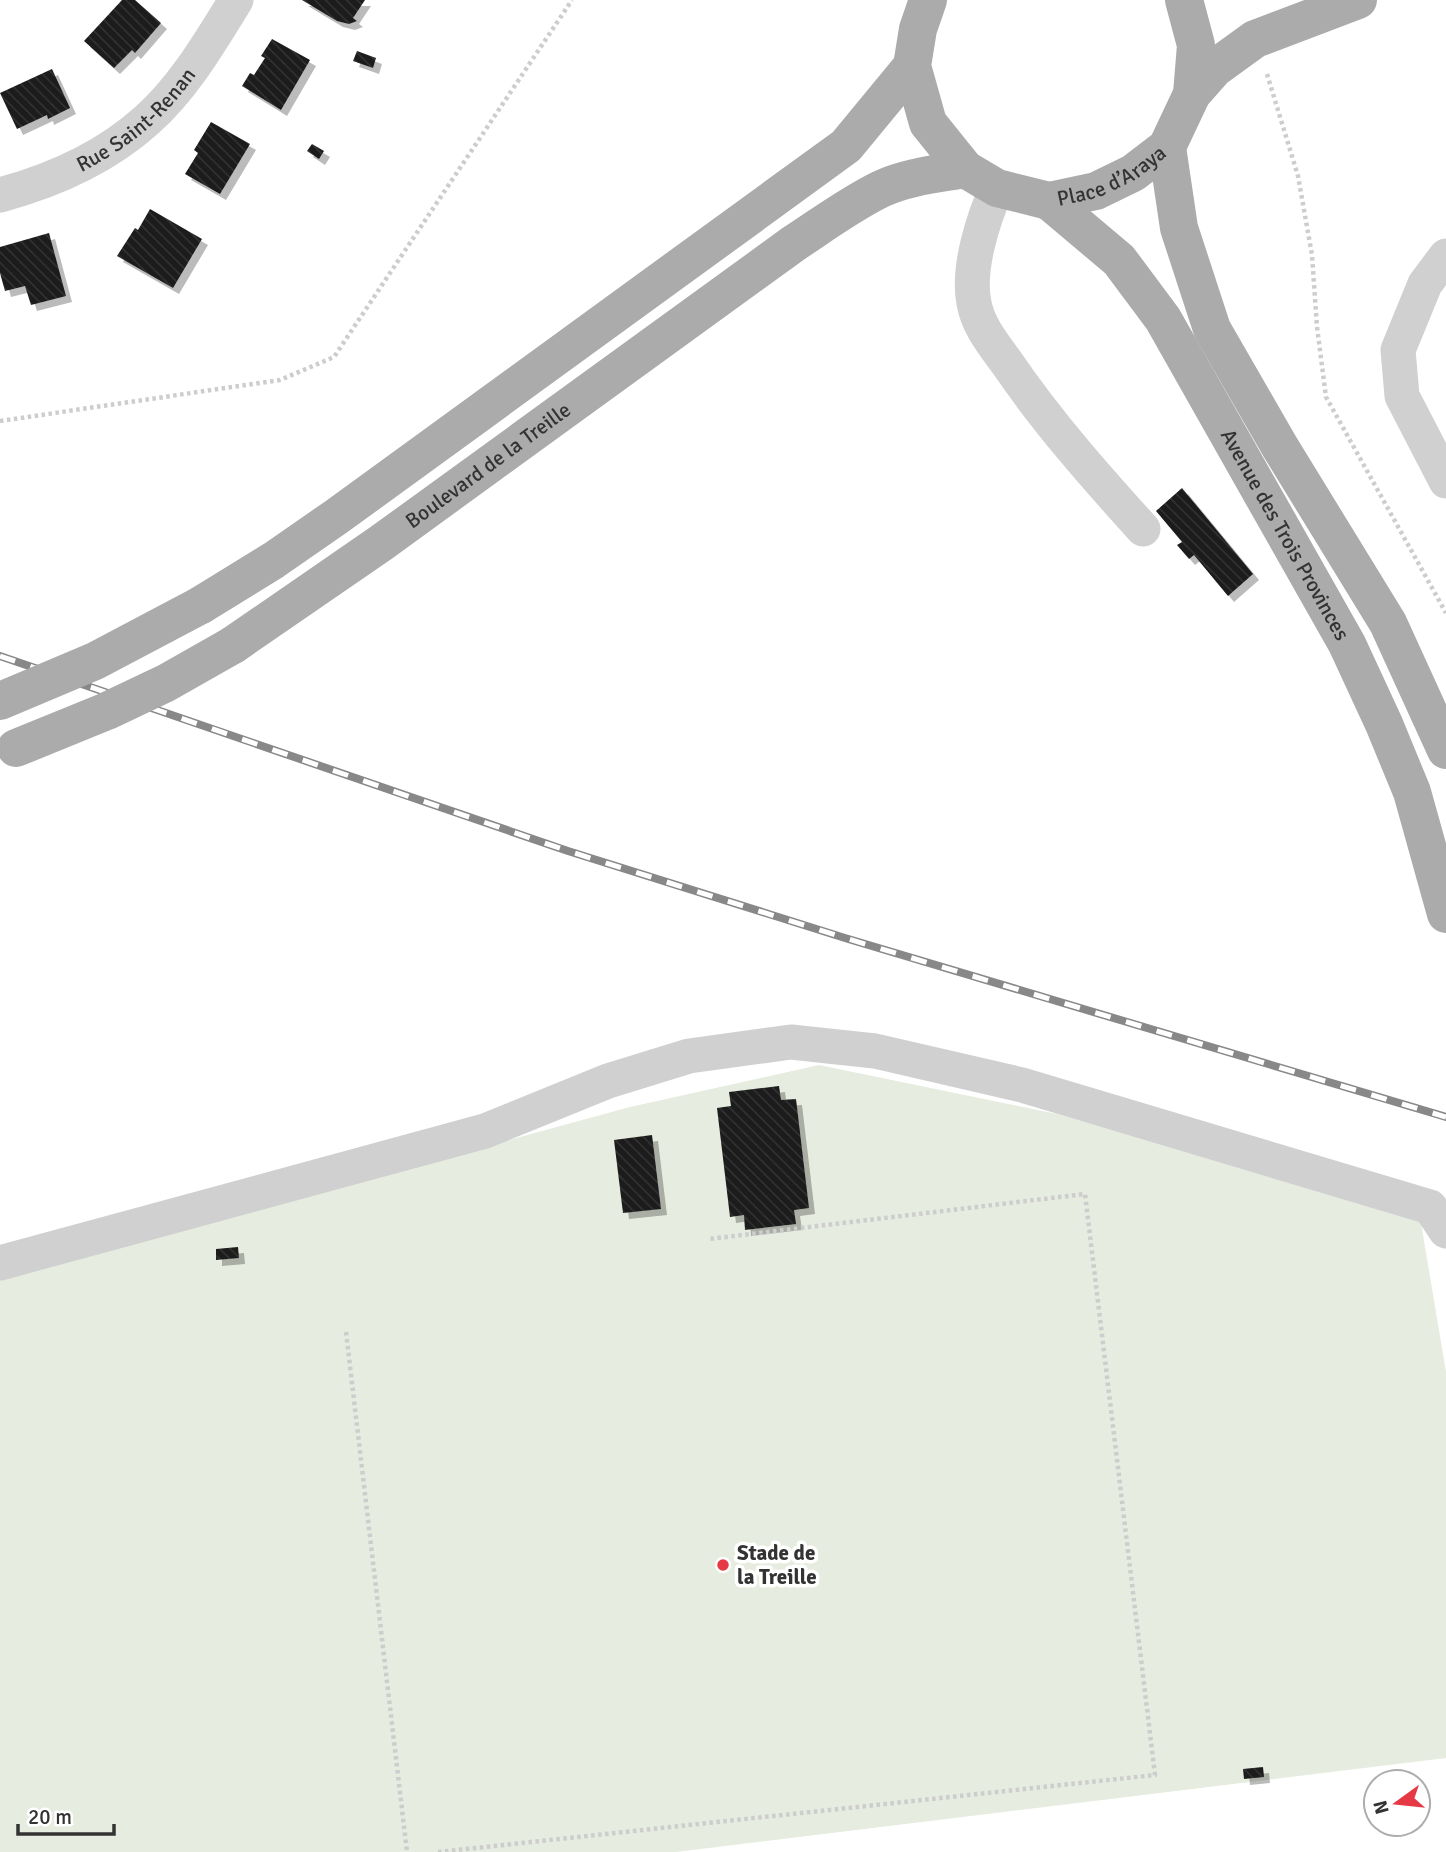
<svg xmlns="http://www.w3.org/2000/svg" width="1446" height="1852" viewBox="0 0 1446 1852" font-family="Signika,sans-serif">
  <style>
    .park { fill: #e6ecdf }
    .building { fill: url(#building-back-hatch); filter: url(#shadow) }
    .lines { fill: none; stroke-linecap: round; stroke-linejoin: round }
    .path { stroke: #cdcdcd; stroke-width: 4.5; stroke-dasharray: 3.5 3.5; stroke-linecap: butt }
    .minor { stroke: #d0d0d0; stroke-width: 35 }
    .major { stroke: #ababab; stroke-width: 38 }
    .rail-casing { stroke: #888; stroke-width: 8 }
    .rail { stroke: #fff; stroke-width: 5; stroke-dasharray: 16; stroke-linecap: butt }
    .major-bridge { stroke: #ababab; stroke-width: 38 }
    .poi-dot { fill: #e63946; stroke: #fff; stroke-width: 2.5 }
    .labels { text-anchor: middle; stroke-width: 7; stroke-linejoin: round; paint-order: stroke }
    .street-label { font-size: 21px; fill: #333; stroke: #fff }
    .poi-label { font-size: 21px; font-weight: bold; fill: #333; stroke: #fff; text-anchor: start }
  </style>
  <defs>
    <pattern id="building-back-hatch" width="6" height="6" patternUnits="userSpaceOnUse" patternTransform="scale(1.75)"><rect width="6" height="6" fill="#1a1a1a"/><path d="M-1 5l2 2M0 0l6 6M5-1l2 2" fill="none" stroke="#333"/></pattern>
    <filter id="shadow"><feDropShadow dx="6" dy="6" stdDeviation="0" flood-color="#0004"/></filter>
  </defs>
  <rect width="100%" height="100%" fill="#fff"/>
  <path class="park" d="M819,1065l238,49 363,103 26,155v386l-770,94h-676v-573l630,-172z"/>
  <path class="building" d="M122,0h13l26,23 -26,30 -3,-3 -18,18 -30,-27z
    M302,0h63l-12,18 4,3 -8,3 -12,-3z
    M272,39l38,21 -29,50 -39,-24 8,-13 4,2 11,-17 -4,-2z
    M357,51l19,7 -3,10 -20,-7z
    M52,69l18,39 -22,11 -1,-4 -30,14 -17,-36z
    M211,122l39,22 -30,50 -35,-20 13,-21 -4,-3z
    M312,144l12,7 -5,8 -12,-8z
    M150,209l52,30 -29,49 -56,-32 18,-28 3,2z
    M49,233l17,63 -35,9 -6,-19 -20,5 -5,-18v-26z
    M1182,488l71,86 -25,22 -34,-41 -5,4 -12,-14 5,-3 -26,-31z
    M779,1086l2,14 15,-1 13,109 -15,2 2,14 -51,6 -1,-15 -14,2 -13,-109 14,-2 -2,-14z
    M652,1135l9,74 -38,4 -9,-73z
    M238,1247l1,11 -23,2v-11z
    M1263,1767l1,10 -20,2 -1,-10z"/>
  <g class="lines">
    <path class="path" d="M1267,74l31,102 14,79 5,72 9,70 120,216
      M0,421l280,-41 54,-23 238,-357
      M346,1332l61,520
      M438,1852l717,-77 -70,-581 -376,45"/>
    <g class="minor">
      <path d="M997,188c-14,31 -30,81 -23,115 4,23 20,42 33,60 41,60 88,113 136,166"/>
      <path id="s1" d="M0,195c52,-14 106,-38 147,-75 37,-33 63,-78 89,-120"/>
      <path d="M1446,256l-21,28 -27,66 4,46 44,85"/>
      <path d="M0,1263l485,-132 123,-50 81,-25 102,-14 84,9 147,34 408,122 16,24"/>
    </g>
    <g class="major">
      <path id="s2" d="M928,0l-10,29 -6,37 16,57 37,46 32,19 52,13 47,-10 37,-18 34,-26 25,-53 4,-49 -12,-45"/>
      <path d="M1192,94l23,-26 40,-29 103,-39"/>
      <path d="M1167,147l12,81 33,101 68,118 108,176 58,127"/>
      <path id="s3" d="M1049,201l70,59 44,59 184,325 37,80 28,68 34,122"/>
      <path d="M201,605l73,-45 62,-43 510,-371 66,-80"/>
      <path id="s4" d="M233,645l148,-102 412,-299c29,-19 57,-40 88,-55 25,-12 56,-15 84,-20"/>
    </g>
    <defs>
      <path id="rail" d="M0,656l568,195 277,87 601,179"/>
    </defs>
    <use href="#rail" class="rail-casing"/>
    <use href="#rail" class="rail"/>
    <path class="major-bridge" d="M0,701l95,-40 106,-56
      M16,748l91,-37 59,-28 67,-38"/>
  </g>
  <circle class="poi-dot" cx="723" cy="1565" r="7"/>
  <g class="labels">
    <g class="street-label">
      <text dy="7" stroke="none"><textPath href="#s1" startOffset="158">Rue Saint-Renan</textPath></text>
      <text dy="7" stroke="none"><textPath href="#s2" startOffset="345">Place d’Araya</textPath></text>
      <text dy="7" stroke="none"><textPath href="#s4" startOffset="312">Boulevard de la Treille</textPath></text>
      <text dy="7" stroke="none"><textPath href="#s3" startOffset="413">Avenue des Trois Provinces</textPath></text>
    </g>
    <g class="poi-label">
      <text x="737" y="1560">Stade de<tspan x="737" dy="24">la Treille</tspan></text>
    </g>
  </g>
  <g transform="translate(1397 1803) rotate(255)"><circle r="33" fill="#ffffff" stroke="#adadad" stroke-width="2"/>
  <path d="M0-5L12 26L0 18L-12 26Z" fill="#e63946"/>
  <text y="-10" font-size="19" font-weight="bold" text-anchor="middle" fill="#333333">N</text>
  </g>
  <path d="M18 1824v10h96v-10" fill="none" stroke="#333333" stroke-width="3.5"/>
  <text x="28" y="1824" font-size="21" fill="#333333" stroke="#ffffff" stroke-width="5" paint-order="stroke">20 m</text>
</svg>
